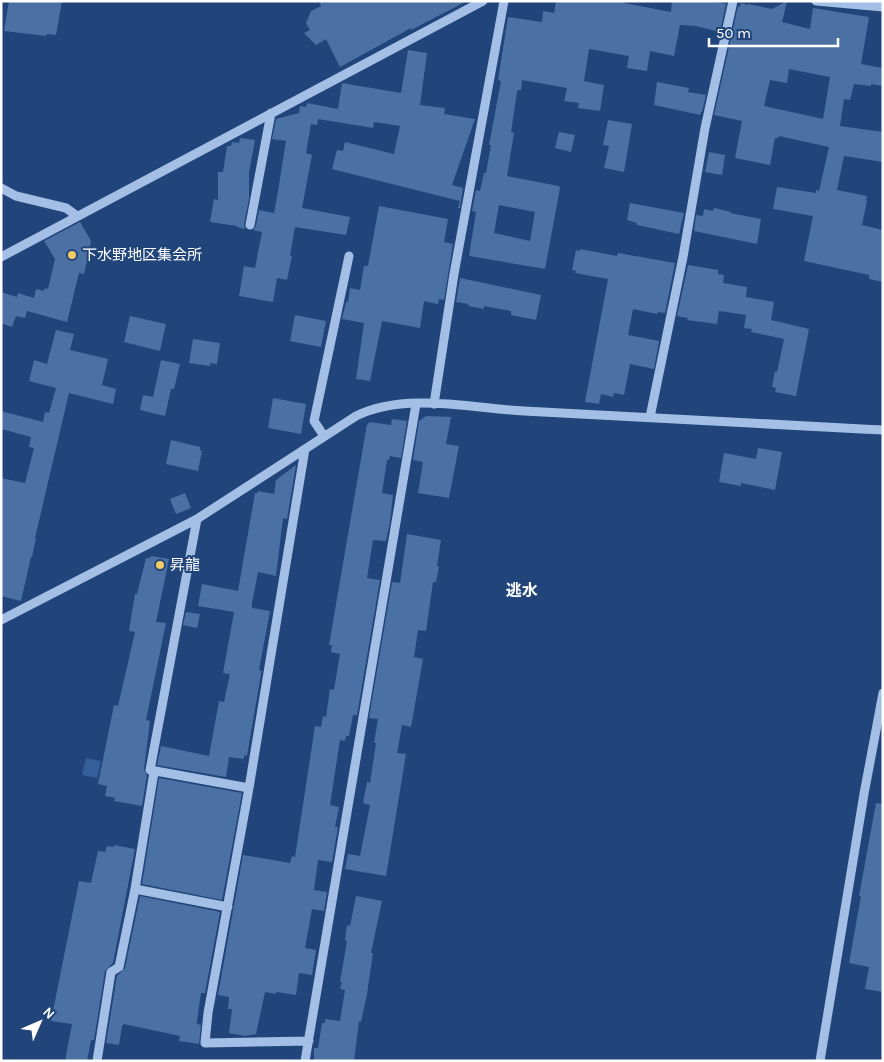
<svg xmlns="http://www.w3.org/2000/svg" width="884" height="1062" viewBox="0 0 884 1062" font-family="Karla,'Noto Sans JP',sans-serif">
  <style>
    .green { fill: #345f98 }
    .building { fill: #4a70a4; fill-rule: evenodd }
    .lines { fill: none; stroke-linecap: round; stroke-linejoin: round }
    .minor { stroke: #a3bfe5; stroke-width: 9 }
    .poi-dot { fill: #f2cd65; stroke: #21457a; stroke-width: 2 }
    .labels { text-anchor: middle; stroke-width: 4; stroke-linejoin: round; paint-order: stroke }
    .poi-label { font-size: 15px; fill: #fff; stroke: #21457a; text-anchor: start }
    .neighbourhood-label { font-size: 16px; font-weight: bold; fill: #fff; stroke: #21457a }
  </style>
  <rect width="100%" height="100%" fill="#21457a"/>
  <path class="green" d="M86,758l15,3 -4,17 -15,-3z"/>
  <path class="building" d="M9,1h53l-6,34 -9,-1 -1,2 -42,-5z
    M319,1h148l-56,29v-2l-71,39 -14,-28 -10,6 -12,-12 6,-3 -4,-7 5,-12 10,-5z
    M556,1h69l-1,2 47,9 1,-11h41l13,3 -6,28 -24,-6 -16,-1 -6,31 -24,-5 -3,20 -20,-3 2,-12 -40,-7 -5,32 20,4 -4,26 -22,-3 1,-5 -15,-2 3,-13 -45,-8 -1,10h-3l-1,2 -6,40 3,1 -7,43 52,10 1,2 -15,81 -76,-13 7,-44 -4,-1 4,-21 4,1 4,-18h2l5,-28h-2l12,-64 -3,-1 10,-63 34,5 1,-11 11,2zM499,205l36,7 -5,29 -36,-8z
    M787,1l-5,21 28,7 3,-21 56,9 -8,47 22,4v18l-12,-2v2l-17,-2 -4,16 -6,-1 -4,27 43,6v30l-39,-6 -7,34 30,6 -1,4 1,1 -5,24 21,5v52l-14,-3v-4l-65,-14 9,-45 -40,-7 4,-22 39,6v-3l3,1 10,-44 -50,-11 -1,2h-3l-5,27 -35,-7 7,-37 -28,-6 24,-109 2,1 1,-4 7,2v-1l24,5zM789,69l41,8 -7,42 -59,-13 6,-26 17,3z
    M408,50l19,3 -7,52 25,3 -1,6 31,5 -23,66 11,3 -3,20h-2l2,-7 -128,-32 5,-19 6,1 2,-9 49,12 6,-28 -26,-4 -1,6 -55,-9 -1,6 -6,-1 -5,29 6,2 -10,53 48,9 -4,18 -51,-8 -5,29h2l-5,24 -10,-2 -4,24 -34,-6 5,-30 11,2 7,-36 -9,-2 3,-4 3,-16 15,3 4,-22 8,-50 -14,-2 4,-20 23,-6 1,-7 6,1 1,-4 31,6 4,-26 59,10z
    M657,82l32,6 -1,4 18,3 -4,17h-1l-1,3 -46,-10z
    M608,120l24,4 -8,48 -20,-4 5,-22 -6,-1z
    M559,132l16,3 -4,17 -16,-4z
    M240,138l15,2 -6,33v26l-5,25 1,5 -8,-2v-1l-27,-4 4,-23 4,1v-28h5l4,-26h4l1,-4 7,1z
    M709,152l16,3 -3,20 -17,-3z
    M630,203l54,10 -5,21 -42,-9v-2l-10,-3z
    M379,206l69,13 -4,23 9,2 -9,56 -5,-1 -1,5 -14,-3 -4,27 -38,-7 -12,60 -14,-2 8,-56 -22,-4 4,-17h2l2,-14 10,2 4,-24h4z
    M714,208l17,4 -1,1 31,6 -4,25 -63,-13 2,-16 7,1 1,-7 9,2z
    M80,222l11,19 -7,33 -5,-1 -12,49 -40,-11 -2,7 -9,-2 -4,11 -11,-4v-31l16,5 1,-4 16,5 2,-9 8,2 1,-3 3,1 7,-30 -11,-18z
    M580,249l37,7 1,-3 57,10 -10,50 -7,-1 -1,2 -24,-5 -5,26 31,6 -5,28 -24,-5 -6,31 -10,-2 -1,4 -12,-3 -2,10 -14,-2 23,-123 -33,-6 1,-2 -4,-1 4,-20 4,1z
    M688,265l30,5v4l6,1 -1,8 24,4 -1,10 28,5 -3,18 38,9 -13,67 -21,-4 1,-4 -4,-1 3,-16 2,1 7,-33 -33,-7 1,-3 -8,-1 2,-13 -27,-4 -2,13 -30,-4 1,-2 -11,-2z
    M460,278l81,17 -5,25 -25,-5v-4l-27,-5v3l-16,-3 1,-2 -13,-2z
    M295,315l31,6 -5,26 -31,-6z
    M130,316l36,8 -6,27 -36,-9z
    M56,330l18,4 -4,16 38,9 -6,26 14,4 -3,15 -44,-11 -34,145h1l-4,19h-1l-10,44 -20,-5v-118l24,5 9,-35 -5,-1 2,-10 -30,-8v-18l42,11 2,-10 4,1 7,-25 -27,-7 5,-21 13,4z
    M193,339l27,4 -3,21 -7,-1v3l-21,-3z
    M161,360l19,4 -6,25h-3l-6,27 -25,-6 3,-15 10,2z
    M273,398l33,6 -5,30 -33,-6z
    M426,416l25,1 -5,27 13,2 -10,52 -31,-5 5,-31 -10,-2 6,-39z
    M392,419l15,2 -6,37 -11,-2 -1,4h-2l-5,33 11,2 -3,27 -4,19 -13,-1 -6,38 13,2 -23,135h-4l-4,21h-3l-1,5 -5,-1 -10,65 9,2 -4,20h3l-6,35 -14,-2 -4,30 13,2 -3,19 -12,-2 -7,39 11,2 -4,25 -13,-2 -3,22 -20,-3v2l-11,-2 -9,42 -11,2 -16,-3 3,-24h-4l1,-12 -11,-2 25,-140 47,8 2,-7 3,1 20,-131 6,1 2,-11 3,1 4,-28 4,1 6,-36 -9,-2 1,-7h-3l38,-221 1,1 1,-3 22,3z
    M171,440l29,7v3l2,1 -4,20 -32,-7z
    M758,448l24,4 -7,38 -34,-7v3l-22,-4 5,-29 32,6z
    M296,465l-9,54 -4,-1 -7,58 -18,-4 -6,31v5l18,3 -11,59 3,1 -1,3 -14,82 -3,-1v4l-15,-2 -3,20 -69,-12 4,-19 48,10 10,-55 5,1 6,-28 -7,-1 11,-61 -36,-6 4,-22 36,7 17,-98h3v-2l16,3 2,-14z
    M185,493l6,15 -15,6 -6,-15z
    M407,534l34,6 -4,26h2l-3,16h-3l-7,49 -8,-1 -4,27 9,2 -12,68 -9,-2 -5,28 9,1 -20,122 -41,-7 3,-15 12,2 10,-51 -7,-2 4,-21 3,1 6,-40h-2l4,-24 -9,-1 23,-136 8,1z
    M151,556l18,3 -13,63 10,1 -20,97 4,1 -6,48 3,6 -5,31 -28,-5 1,-3 -10,-2 2,-10 -9,-2 16,-79 4,1 17,-74 -6,-1 6,-37h2l9,-36h4z
    M186,612l14,2 -3,14 -14,-3z
    M159,778l83,15 -20,107 -80,-16z
    M876,803l7,1v188l-18,-3 4,-22 -20,-4 12,-67h-2z
    M114,845l21,4 -22,114 -8,8 -11,69h-3l-4,21h-22l7,-37 -21,-3 28,-140 12,2 7,-32 7,1 2,-6 7,1z
    M140,896l80,16 -15,81h-4l-4,28v3l4,1 -2,19 -20,-3 1,-5 -56,-12 -2,2 -3,19 -13,-2 11,-67 8,-8z
    M356,896l26,5 -11,52h2l-6,41 -6,28 -2,-1 -5,40h-40v-13h4l4,-25h3v-4l15,2 5,-31 -5,-1 2,-7h-2l7,-41 -2,-1 2,-15 3,1z"/>
  <g class="lines">
    <path class="minor" d="M816,1l67,6
      M1,188l15,8 50,12 11,8
      M250,225l21,-112
      M1,257l482,-256
      M434,404l20,-130 50,-273
      M650,417l33,-160 22,-129 28,-127
      M324,436l-10,-15 35,-165
      M305,449l-56,339 -41,225 -3,30 104,-2
      M197,519l-47,251 99,18
      M1,620l196,-101 159,-103c49,-24 115,-8 168,-5 119,6 239,13 359,19
      M135,889l93,18
      M97,1061l14,-89 8,-5 16,-78 19,-117
      M305,1061l111,-657
      M820,1061l44,-267 19,-101"/>
  </g>
  <g class="poi-dot">
    <circle cx="72" cy="255" r="5"/>
    <circle cx="160" cy="565" r="5"/>
  </g>
  <g class="labels">
    <g class="poi-label">
      <text x="82" y="260">下水野地区集会所</text>
      <text x="170" y="570">昇龍</text>
    </g>
    <g class="neighbourhood-label">
      <text x="522" y="596">逃水</text>
    </g>
  </g>
  <rect width="884" height="1062" fill="none" stroke="#ffffff" stroke-width="5"/>
  <g transform="translate(40 1022) rotate(45)" stroke="#21457a" stroke-width="4" paint-order="stroke">
  <path d="M0-4L9 19L0 12L-9 19Z" fill="#ffffff"/>
  <text y="-8" font-size="14" font-weight="bold" text-anchor="middle" fill="#ffffff">N</text>
  </g>
  <path d="M709 38v8h129v-8" fill="none" stroke="#ffffff" stroke-width="2.5"/>
  <text x="716" y="38" font-size="15" fill="#ffffff" stroke="#21457a" stroke-width="4" paint-order="stroke">50 m</text>
</svg>
